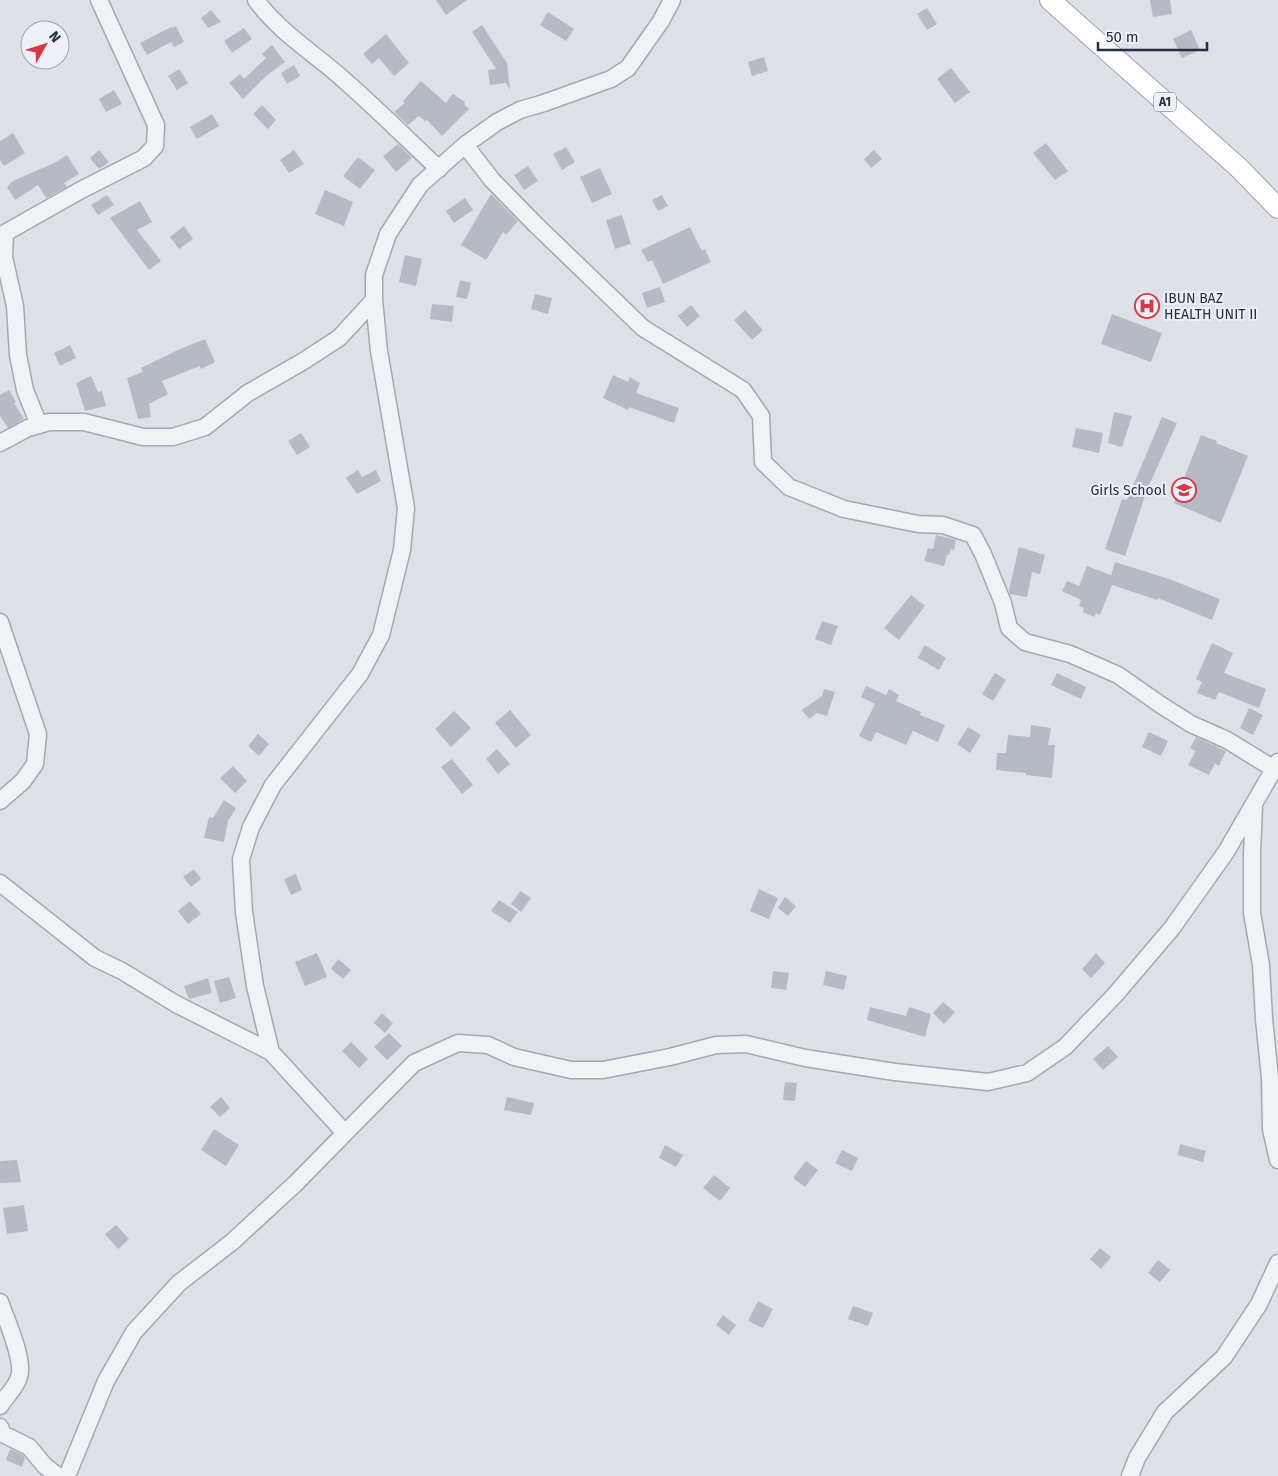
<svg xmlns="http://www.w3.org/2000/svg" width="1278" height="1476" viewBox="0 0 1278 1476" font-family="'Fira Sans',sans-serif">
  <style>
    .building { fill: #b5bac5 }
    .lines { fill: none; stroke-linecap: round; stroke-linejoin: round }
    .minor-casing { stroke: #a3a8b2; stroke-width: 19 }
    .major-casing { stroke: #9ca4b5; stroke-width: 22 }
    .minor { stroke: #f1f2f6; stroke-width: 16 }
    .major { stroke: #fff; stroke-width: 20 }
    .labels { text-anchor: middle; stroke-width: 4; stroke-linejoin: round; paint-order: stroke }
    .shield { fill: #edf0f6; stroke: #626877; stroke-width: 1 }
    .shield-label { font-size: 12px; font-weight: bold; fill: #262e40 }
    .poi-label { font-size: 14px; fill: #262e40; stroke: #edf0f6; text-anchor: start }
  </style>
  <rect width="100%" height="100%" fill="#dee1e8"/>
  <path class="building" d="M436,0h31l-21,15z
    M1150,0h20l2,14 -19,3z
    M927,8l10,16 -10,6 -10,-16z
    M211,10l10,12 -13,6 -7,-10z
    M548,12l26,17 -8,12 -26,-16z
    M482,25l25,38 3,27 -4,-7 -16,2 -2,-15 8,-1 -24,-37z
    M176,26l8,16 -10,5 -3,-5 -24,13 -7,-12 31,-16 1,1z
    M244,28l8,11 -20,14 -8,-12z
    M1191,30l9,20 -18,8 -9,-19z
    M386,34l23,29 -15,13 -15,-18 -7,6 -9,-10z
    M272,45l13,17 -19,14 -23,23 -14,-16 11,-9 4,5 22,-21 -4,-4z
    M764,57l4,14 -16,5 -4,-14z
    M294,65l6,11 -13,8 -6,-11z
    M951,68l19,24 -15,11 -18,-24z
    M179,69l9,14 -11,7 -9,-14z
    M421,81l25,22 7,-9 12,8 -1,2 5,5 -27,27 -15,-16 -2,1 -6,-5 -11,9 -14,-13 11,-9 -2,-2z
    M114,90l8,14 -16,8 -7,-13z
    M262,105l14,15 -8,9 -15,-15z
    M212,114l7,12 -22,13 -7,-12z
    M13,133l12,20 -21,13 -4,-6v-19z
    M1046,143l22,28 -13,9 -22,-27z
    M398,144l14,14 -16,14 -13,-16z
    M566,147l9,15 -13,8 -9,-16z
    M99,150l10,12 -10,7 -9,-11z
    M294,150l10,14 -15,9 -9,-13z
    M874,150l8,9 -11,9 -7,-9z
    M67,155l12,19 -15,9 3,4 -21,11 -8,-13 -23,15 -8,-13 6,-6 41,-18z
    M358,157l17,13 -15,19 -17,-13z
    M528,166l10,15 -14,9 -10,-15z
    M600,168l12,26 -20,9 -12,-26z
    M325,190l28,12 -9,24 -29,-12z
    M491,194l27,27 -12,14 -3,-3 -17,28 -25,-15z
    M107,195l7,10 -16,10 -7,-10z
    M662,195l6,11 -10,5 -6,-11z
    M465,198l8,12 -19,13 -8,-12z
    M140,201l12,21 -15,8 24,31 -12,9 -39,-52z
    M622,215l9,29 -16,5 -9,-29z
    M184,226l9,13 -14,10 -9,-12z
    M690,227l12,24 3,-2 6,13 -48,22 -11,-24 -4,2 -7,-12z
    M405,255l17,4 -6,27 -17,-4z
    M460,280l11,3 -4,16 -11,-2z
    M660,287l5,15 -18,6 -5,-15z
    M535,294l17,4 -4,16 -17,-5z
    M432,304l22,2 -2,16 -22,-3z
    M691,305l9,11 -13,11 -9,-11z
    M745,310l18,20 -11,10 -18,-20z
    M1112,314l50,19 -11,29 -50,-18z
    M205,339l10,23 -14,7 -1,-3 -38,15 6,13 -19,10 2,13 -13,2 -11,-41 16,-6 -2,-4 39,-19z
    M70,345l6,13 -16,8 -6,-13z
    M613,375l15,7 2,-5 10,6 -4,10 43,15 -5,15 -45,-16 -1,3 -25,-12z
    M91,376l7,16 4,-1 4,15 -21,5 -9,-28z
    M9,390l7,12 -2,1 10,16 -16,9 -8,-12v-21z
    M1114,412l18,4 -10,31 -14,-4z
    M1162,417l15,6 -30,67 -22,66 -20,-7 17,-50 5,1z
    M1076,428l27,5 -4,20 -27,-6z
    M301,433l9,14 -13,8 -9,-14z
    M1201,435l16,6 -1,2 32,13 -27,67 -47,-20z
    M358,470l4,7 14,-7 5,11 -24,13 -11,-16z
    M936,535l20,5 -2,10 -3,-1 -2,6h-2l-3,11 -20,-5 4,-13 5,1z
    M1019,547l26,8 -5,19 -8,-2 -5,25 -17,-3 -1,-4z
    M1115,562l54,17 51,20 -8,21 -54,-22 -1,2 -45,-15 -12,30 -4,-2 -2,4 -11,-5 1,-4 -5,-2 2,-6 -19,-9 5,-10 12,5 8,-20 24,9z
    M911,595l14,11 -26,34 -15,-12z
    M822,621l16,5 -7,19 -16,-6z
    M1212,643l21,10 -9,20 42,16 -7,19 -40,-16 -4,8 -18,-7 5,-11 -6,-3z
    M925,645l21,13 -7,12 -21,-12z
    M995,673l11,7 -13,21 -11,-7z
    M1057,673l29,14 -5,12 -30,-14z
    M866,686l20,9 3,-6 10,6 -3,6 25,11 -1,3 25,10 -7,17 -25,-11 -7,14 -30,-13 -5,10 -12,-6 16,-32 -14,-7z
    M824,689l11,3 -8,24 -10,-3 -8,6 -7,-9 20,-14z
    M1249,708l14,7 -10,20 -13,-7z
    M510,710l21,25 -15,13 -21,-25z
    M454,711l17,17 -20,19 -16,-18z
    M1031,725l20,3 -3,17h7l-3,33 -26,-3v-2l-30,-3 1,-17h9l2,-18 22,2z
    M968,727l13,8 -11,18 -13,-9z
    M1149,732l19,9 -7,15 -19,-9z
    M258,734l11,10 -10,12 -11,-10z
    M1196,737l30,14 -7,15 -4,-3 -6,12 -21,-10 8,-14 -6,-3z
    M497,749l13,15 -12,10 -12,-15z
    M452,759l21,26 -11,9 -21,-27z
    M233,766l14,15 -12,12 -15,-15z
    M224,800l12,8 -8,13 -4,21 -20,-4 5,-21 4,1z
    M194,869l7,10 -10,8 -8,-10z
    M296,874l6,16 -11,5 -7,-16z
    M759,889l19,9 -9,21 -19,-8z
    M520,891l11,7 -10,14 -10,-8z
    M785,897l11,9 -8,10 -10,-8z
    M499,900l19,12 -8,11 -19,-12z
    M190,901l11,13 -13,10 -10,-13z
    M317,953l10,24 -22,9 -10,-24z
    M1096,953l9,10 -14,15 -9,-9z
    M338,959l13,11 -8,9 -12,-10z
    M773,971l16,2 -3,17 -15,-2z
    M826,971l21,5 -3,14 -21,-5z
    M229,977l7,21 -16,5 -6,-22z
    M208,978l4,15 -23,6 -5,-13z
    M943,1002l12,10 -11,12 -11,-11z
    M870,1007l36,9 3,-9 22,7 -6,23 -58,-17z
    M382,1013l11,10 -8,10 -11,-10z
    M389,1033l13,13 -15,14 -13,-13z
    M351,1042l17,17 -9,9 -17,-17z
    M1108,1046l10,11 -15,13 -10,-11z
    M785,1082l12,1 -2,18 -12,-1z
    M221,1097l9,11 -10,9 -10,-10z
    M507,1097l27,6 -3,12 -27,-5z
    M214,1129l25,16 -13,21 -25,-16z
    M1180,1144l26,7 -3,11 -25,-7z
    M665,1145l18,10 -7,12 -17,-9z
    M842,1150l16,8 -6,13 -17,-8z
    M17,1160l4,22 -21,1v-22z
    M806,1161l12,9 -13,17 -12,-9z
    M714,1175l16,13 -10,13 -17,-13z
    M24,1205l4,26 -21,3 -4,-26z
    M116,1225l13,14 -11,10 -13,-15z
    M1100,1248l11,9 -10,12 -11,-10z
    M1158,1260l12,10 -10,12 -12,-9z
    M758,1301l15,8 -10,19 -15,-7z
    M853,1306l20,7 -5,13 -20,-7z
    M723,1315l13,10 -7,10 -13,-10z
    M10,1449l13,6 2,3 -3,9 -16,-7z"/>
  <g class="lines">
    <defs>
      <path id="minor" d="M256,0c23,32 58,53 88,80 32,28 63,59 95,89
        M465,145l27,35 44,45 107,103 100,62 18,26 2,46 26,25 55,22 74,15 25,1 30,10 10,19 20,49 6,25 16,14 45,12 48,21 43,30 30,19 36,16 47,29
        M39,425l-14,-35 -7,-35 -3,-49 -11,-49 1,-24 76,-43 63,-32 11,-12 1,-21 -57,-125
        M0,443l28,-15 21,-6h35l59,15h30l32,-10 43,-34 54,-31 37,-24 35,-38
        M0,622l38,112 -3,30 -12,17 -23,20
        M1254,805l-2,48v60l9,52 3,54 6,59 1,51 7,31
        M0,883l95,75 27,13 54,33 95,48
        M345,1133l-74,-81 -16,-66 -11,-74 -3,-53 10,-32 22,-42 87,-111 21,-39 21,-85 4,-42 -27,-157 -5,-51v-25l14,-41 32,-49 45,-40 32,-23 23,-12 24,-7 67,-24 17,-11 33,-47 11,-21
        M0,1302c6,17 25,59 19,75 -3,11 -13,19 -19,29
        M0,1427l3,7 26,13 16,19 13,10
        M67,1476l39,-95 28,-49 45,-49 53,-41 63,-58 119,-121 44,-20 30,2 26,12 57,13h32l67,-13 46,-12 30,-1 59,14 90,14 93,10 39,-9 38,-26 50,-52 57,-67 54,-76 52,-90
        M1130,1476l7,-18 28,-46 59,-55 35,-53 19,-41"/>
      <path id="major" d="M1050,0l188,167 40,41"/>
    </defs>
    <use href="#minor" class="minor-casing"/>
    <use href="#major" class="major-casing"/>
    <use href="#minor" class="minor"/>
    <use href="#major" class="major"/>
  </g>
  <defs>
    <symbol id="hospital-ring" viewBox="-11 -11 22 22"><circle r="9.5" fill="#edf0f6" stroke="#d53b46" stroke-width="1.5"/><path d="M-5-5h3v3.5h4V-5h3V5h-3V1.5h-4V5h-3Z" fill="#d53b46"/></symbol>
    <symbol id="school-ring" viewBox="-11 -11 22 22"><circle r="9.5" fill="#edf0f6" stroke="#d53b46" stroke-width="1.5"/><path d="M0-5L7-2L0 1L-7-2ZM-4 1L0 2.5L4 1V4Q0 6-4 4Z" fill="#d53b46"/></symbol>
  </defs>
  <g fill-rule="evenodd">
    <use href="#hospital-ring" x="1133" y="292" width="28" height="28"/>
    <use href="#school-ring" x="1170" y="476" width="28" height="28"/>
  </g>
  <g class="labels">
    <rect class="shield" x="1154" y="92.5" width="22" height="19" rx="4"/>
    <g class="shield-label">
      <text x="1165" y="106">A1</text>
    </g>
    <g class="poi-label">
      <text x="1164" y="303">IBUN BAZ<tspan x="1164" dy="16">HEALTH UNIT II</tspan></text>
      <text x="1166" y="495" text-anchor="end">Girls School</text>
    </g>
  </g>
  <g transform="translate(45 45) rotate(51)"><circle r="24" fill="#edf0f6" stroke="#9da2ad"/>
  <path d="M0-4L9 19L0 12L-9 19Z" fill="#d53b46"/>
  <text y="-8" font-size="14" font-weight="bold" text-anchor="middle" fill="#262e40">N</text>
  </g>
  <path d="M1098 42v8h109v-8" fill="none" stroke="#262e40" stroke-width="2.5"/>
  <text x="1106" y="42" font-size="15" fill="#262e40" stroke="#edf0f6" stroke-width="4" paint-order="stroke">50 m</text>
</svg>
